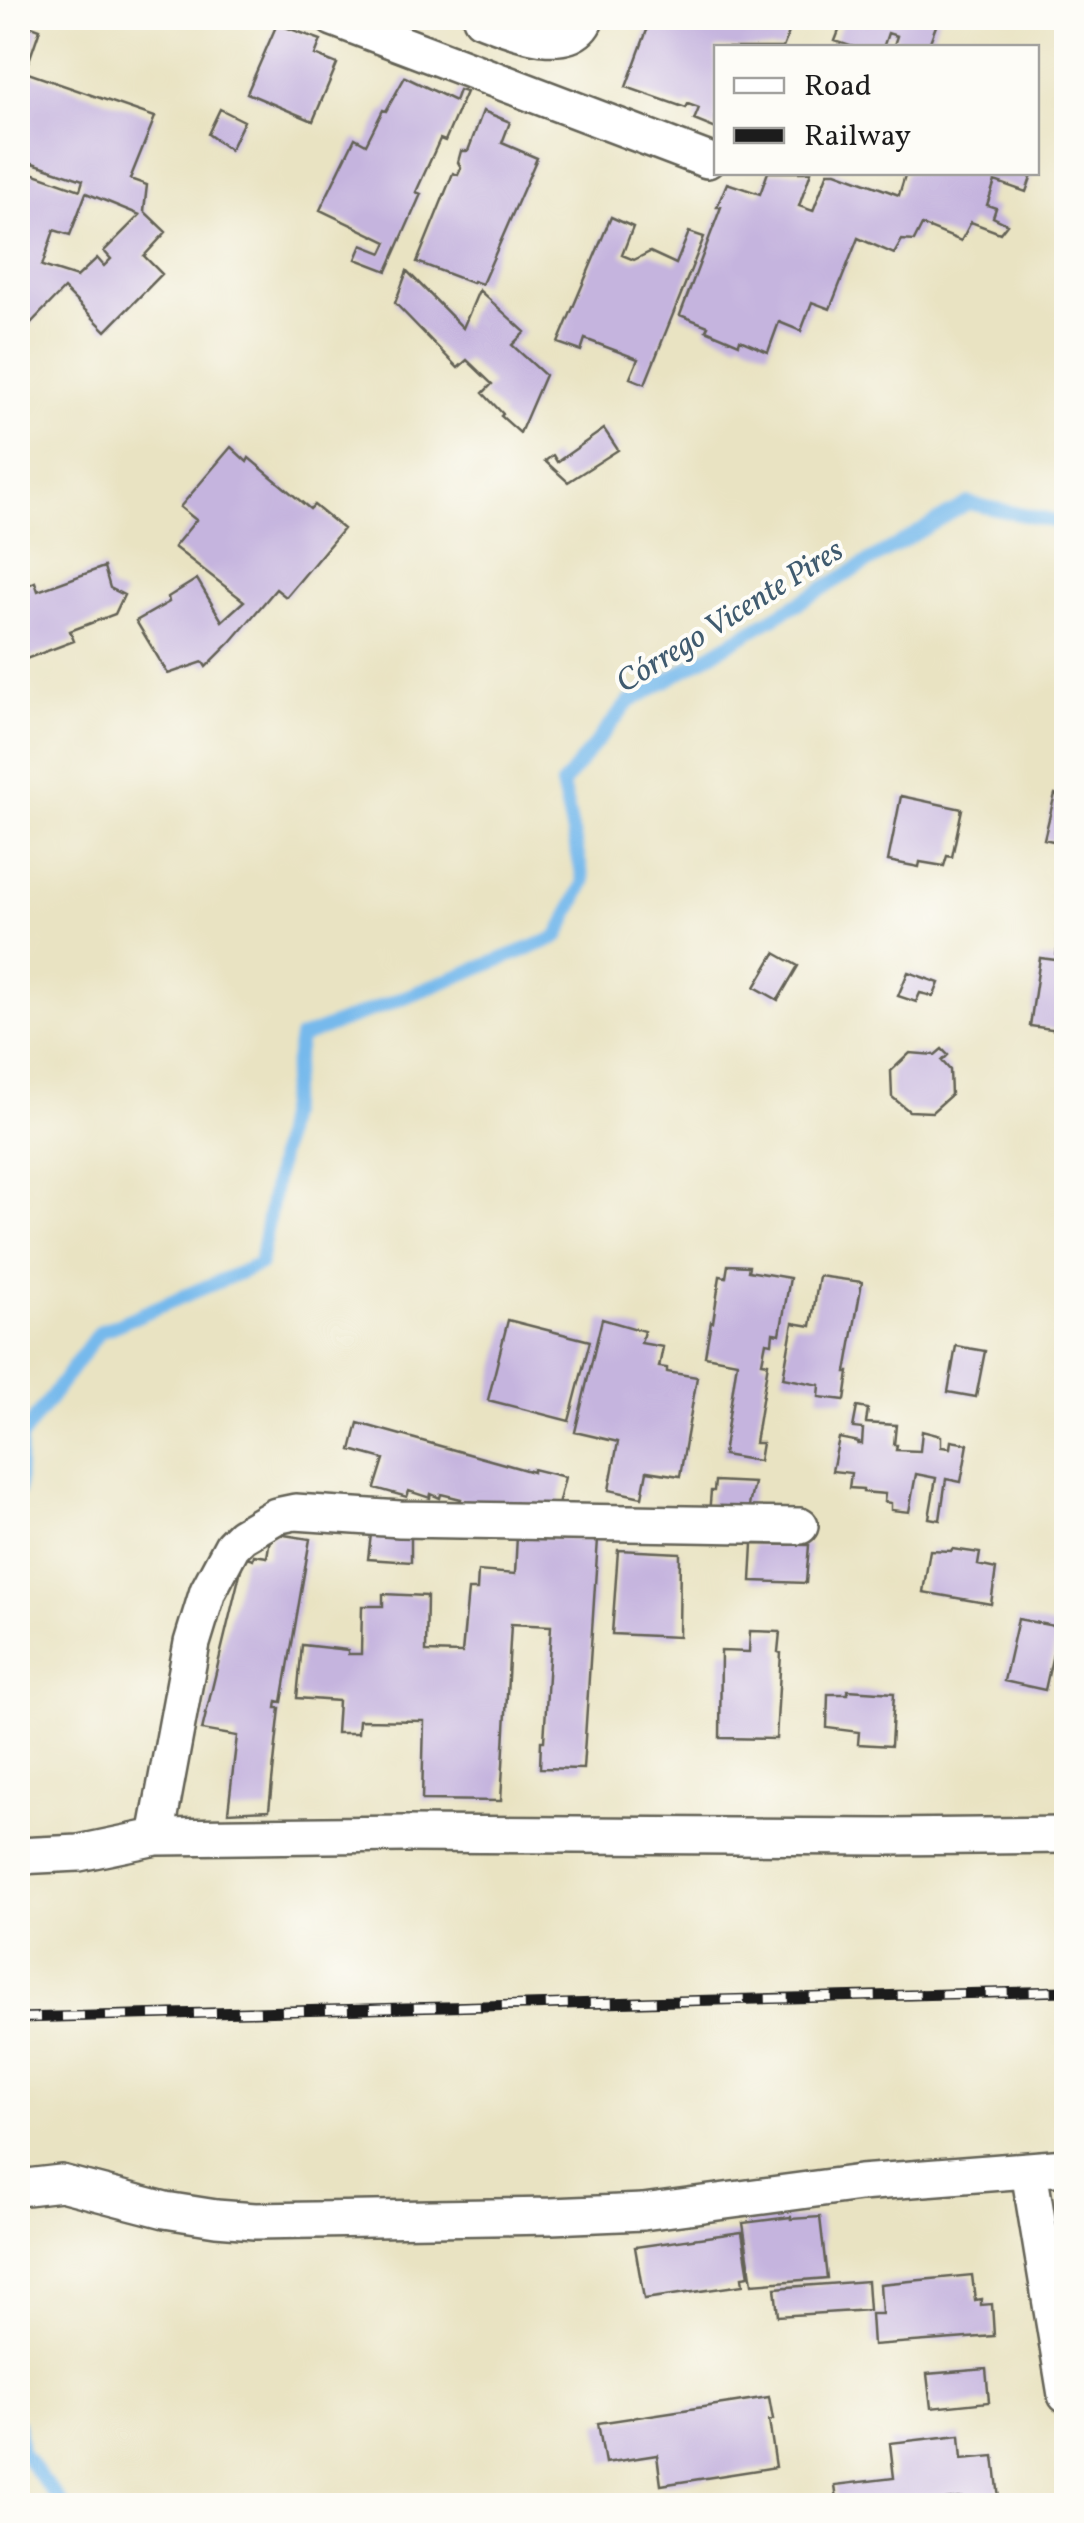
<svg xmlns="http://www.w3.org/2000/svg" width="1084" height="2523" viewBox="0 0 1084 2523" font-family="Vollkorn,serif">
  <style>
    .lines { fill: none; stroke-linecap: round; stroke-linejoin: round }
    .stream { stroke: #76b9ec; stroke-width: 14 }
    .building { fill: #c5b4de; fill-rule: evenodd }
    .street-casing { stroke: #646256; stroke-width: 40 }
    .street { stroke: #fff; stroke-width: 35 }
    .rail-casing { stroke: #1c1c1c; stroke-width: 11 }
    .rail { stroke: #fdfcf7; stroke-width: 8; stroke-dasharray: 22; stroke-linecap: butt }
    .labels { text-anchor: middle; stroke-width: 8; stroke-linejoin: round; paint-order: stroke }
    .water-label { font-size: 32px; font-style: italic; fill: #405b6f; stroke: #fdfcf7 }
  </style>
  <rect width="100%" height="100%" fill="#fdfcf7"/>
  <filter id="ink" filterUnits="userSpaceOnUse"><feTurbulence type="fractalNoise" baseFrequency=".01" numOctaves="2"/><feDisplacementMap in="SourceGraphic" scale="20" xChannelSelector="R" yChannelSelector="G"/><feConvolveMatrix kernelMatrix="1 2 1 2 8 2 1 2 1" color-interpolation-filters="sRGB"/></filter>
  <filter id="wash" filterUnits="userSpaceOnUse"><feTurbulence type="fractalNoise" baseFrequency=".0048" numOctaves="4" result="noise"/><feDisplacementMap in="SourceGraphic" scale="40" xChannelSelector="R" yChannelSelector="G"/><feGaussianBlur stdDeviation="2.25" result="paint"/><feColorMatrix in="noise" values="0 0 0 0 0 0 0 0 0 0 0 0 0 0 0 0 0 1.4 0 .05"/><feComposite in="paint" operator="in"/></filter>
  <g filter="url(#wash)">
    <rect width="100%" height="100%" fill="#e9e3c2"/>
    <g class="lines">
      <path class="stream" d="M18,1491l2,-52 79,-107 161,-68 40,-226 258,-101 26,-55 -22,-97 66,-82 340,-200 98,21
        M18,2425l3,26 42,55"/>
    </g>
    <g id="blocks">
      <path class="building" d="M662,18h82l6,1v-1h23l19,6 -9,24h-67v81l-22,-9 5,-12 -11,-4 -2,4 -60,-21 24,-65 10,3z
        M827,18h112l-11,29 -5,-2 -1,3h-29l4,-12 -9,-3 -5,15h-27l-21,-7 7,-18z
        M18,21l22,8 -15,43 130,45 -25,62 17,6 -3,26 22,21 -22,24 18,18 -56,57 -42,-42 -42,43 -4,-1v-163l62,22 3,-10 -65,-22v-32l4,-13 -4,-2v-16l2,-8 -2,-1zM86,193l54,22 -36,36 7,8 -7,7 -7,-8 -20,19 -35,-11 12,-36 16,5z
        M277,24l44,16 -6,15 22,9 -24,57 -66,-28z
        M405,77l50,24 4,-11 7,2 -21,49 -5,-2 -24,53 5,2 -34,77 -31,-12 6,-14 20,8 5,-11 -67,-32 35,-72 11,6 17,-34 3,1z
        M220,109l24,12 -14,29 -22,-16z
        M483,111l27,11 -8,21 35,15 -55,126 -9,-3 -1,2 -55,-21 36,-89 5,2 3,-7 -3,-6 3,-11h7z
        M768,172h43l-12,34 14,5 15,-39h8l63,23 7,-23h127l-7,20 -31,-11 -8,24 9,3 -3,9 14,7 -7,9 -29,-11 -10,19 -39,-16 -8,16 -12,-1 -8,14 -36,-16 -28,71 -18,-7 -11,29 -22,-9 -11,30 -28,-12 -1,4 -33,-14 2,-4 -28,-11 41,-108h-4l10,-24 33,11z
        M611,217l22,10 -11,28 12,5 16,-8 26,12 13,-32 15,5 -59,147 -15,-6 8,-19 -53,-20 -4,12 -23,-8z
        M407,271l56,57 16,-38 46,42 -13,13 33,30 -25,58 -19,-17 2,-2 -20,-21 9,-9 -25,-24 -9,8 -63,-65z
        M604,429l14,21 -50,32 -23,-21 8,-6 4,7z
        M231,447l16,15 2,-4 61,51 4,-4 29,24 -57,68 -10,-8 -45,53 -25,25 -3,-5 -35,12 -32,-53 33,-19 -1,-5 29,-18 25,42 22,-20 -70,-54 22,-27 -16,-13z
        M104,567l6,21 14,7 -9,19 -45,17 4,10 -56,21v-73l17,-7 3,9z
        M1055,794l11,3v47l-22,-5z
        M901,796l61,13 -10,48 -5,-1 -3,10 -24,-4 -1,5 -31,-6z
        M1059,932l7,2v97l-36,-5 10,-68 16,2z
        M775,953l23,13 -20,34 -23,-13z
        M908,972l31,11 -4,10 -2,3 -13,-3 -4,9 -18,-6z
        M942,1049l6,6 -6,6 8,9 1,25 -19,17 -23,-1 -17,-14 -1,-26 19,-18 25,2z
        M728,1265l21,1 -1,5 42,7 -10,56 -7,-1 -1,10 -6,-1 -4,20 6,1 -13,80h7l-3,18 -36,-6 14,-93 -32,-6 6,-35 2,1 7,-46 6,1z
        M819,1276l43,6 -16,90h3l-4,28 -26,-3 1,-12 -37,-7 10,-55 18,3z
        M602,1319l42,12 -3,12 22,4 -4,20 8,1v4l30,5 -17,99 -33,-5 -5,26 -33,-7 9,-48 -43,-10z
        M508,1320l82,21 -21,80 -81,-21z
        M956,1346l29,5 -9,46 -28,-5z
        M857,1407l11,2 -2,14 30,2 -2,20h3l-1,5 24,1 2,-20 19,5v11l9,1 1,-7 17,3 -7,38 -15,-3 -6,41 -11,-2 7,-40 -20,-4 -7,38 -18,-2v-7l-7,-1 1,-8 -22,-2v-3l-14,-1 2,-15 -19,-2 7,-33 20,4 -1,2h4l1,-15 -10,-1z
        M358,1423l175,49v-3l32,8 -9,36 -40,-10 -2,5 -43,-6 -1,4 -10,-3 1,-4 -20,-5 -1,4 -9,-4 -1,4 -21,-7 -2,6 -32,-9 9,-29 -33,-9z
        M715,1481l39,2 -7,32 -38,-1 2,-23h3z
        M271,1533l39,6 -28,163 -5,-1 -1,7h4l-11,102 -41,2 9,-76 -35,-6 41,-169 3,-4 7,2 1,-4 13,2z
        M371,1534l40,1v27l-43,-3z
        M517,1536l81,3 -15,230 -43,-1 1,-27h3l7,-115 -40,-2 -10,177 -79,-1 2,-79 -65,-1 -1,13h-22l2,-32 -41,-3 5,-53 46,5v4h13l1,-48h21v-12l44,2 -1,56 36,1 6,-63h9l1,-19 37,3z
        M753,1544l56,1 -3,38 -55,-2z
        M952,1549l28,4 -2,12 18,4 -5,35 -68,-12 7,-42 21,1z
        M618,1550l62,3 -1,84 -67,-3z
        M1018,1619l41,8 -14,63 -41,-9z
        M750,1631l30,1 -2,20 3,1 -5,86 -56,-1 1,-87 28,1z
        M848,1690l46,3 -3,53 -33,-2 1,-12 -32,-4 1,-34h20z
        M791,2217v2l29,-2 7,61 -75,6 -9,-61z
        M742,2232l7,44 -7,1 1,8 -99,14 -9,-52z
        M972,2275l3,25 6,-1v6l11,-1 2,32 -121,9 -2,-31h11l-2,-30z
        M867,2281l2,29 -91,6 -3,-28z
        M986,2369l3,33 -58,6 -4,-34z
        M769,2397l4,22 -4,1 7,47 -115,18 -4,-30 -52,8 -7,-40z
        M960,2435l2,24 32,-3 5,42 -37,3v-3l-60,8h-64l-3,-21 59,-7 -4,-35z"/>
    </g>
  </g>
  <g filter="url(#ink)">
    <use href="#blocks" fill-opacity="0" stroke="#646256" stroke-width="2.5"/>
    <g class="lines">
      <defs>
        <path id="street" d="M333,18l374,142
          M481,18c26,10 90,38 105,0
          M156,1837l36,-194 16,-52 24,-45 10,-10 34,-20 19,-4 105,7 400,7
          M18,1856l61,-3 77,-16 249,-3 481,3 180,-2
          M1029,2171l37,224
          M18,2188l43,-5 104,27 51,8 39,3 296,-5 92,-4 217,-29 206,-16"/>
      </defs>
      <use href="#street" class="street-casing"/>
      <use href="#street" class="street"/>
      <defs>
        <path id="rail" d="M18,2018l1048,-27"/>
      </defs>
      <use href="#rail" class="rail-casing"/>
      <use href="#rail" class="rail"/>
    </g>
  </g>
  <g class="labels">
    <g class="water-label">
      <text transform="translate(729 615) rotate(-32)" y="11">Córrego Vicente Pires</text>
    </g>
  </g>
  <rect width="1084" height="2523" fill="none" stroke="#fdfcf7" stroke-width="60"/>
  <rect x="714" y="45" width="325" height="130" fill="#fdfcf7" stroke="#a3a29f" stroke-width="2.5"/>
  <rect x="734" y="78" width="50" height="15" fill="#ffffff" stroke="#a3a29f" stroke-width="2.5"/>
  <text x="804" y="95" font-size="30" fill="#1c1c1c">Road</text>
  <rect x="734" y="128" width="50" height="15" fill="#1c1c1c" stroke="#a3a29f" stroke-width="2.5"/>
  <text x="804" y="145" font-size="30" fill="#1c1c1c">Railway</text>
</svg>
